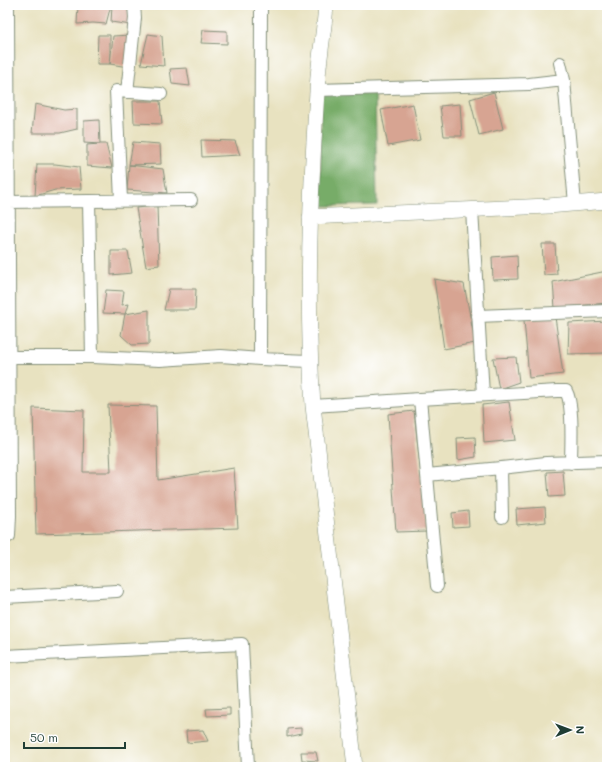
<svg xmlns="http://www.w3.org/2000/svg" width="612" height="772" viewBox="0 0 612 772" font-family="Mali,sans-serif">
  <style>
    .forest { fill: #77ac68; stroke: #4b744e }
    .building { fill: #d7a492 }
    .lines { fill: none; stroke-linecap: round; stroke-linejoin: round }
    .minor-casing { stroke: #84907a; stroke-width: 14 }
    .tertiary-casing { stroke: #84907a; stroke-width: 16 }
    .minor { stroke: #fff; stroke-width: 12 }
    .tertiary { stroke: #fff; stroke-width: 15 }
  </style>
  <rect width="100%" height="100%" fill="#fff"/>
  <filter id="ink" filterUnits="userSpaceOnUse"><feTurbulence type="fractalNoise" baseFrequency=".025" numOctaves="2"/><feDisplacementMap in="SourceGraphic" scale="8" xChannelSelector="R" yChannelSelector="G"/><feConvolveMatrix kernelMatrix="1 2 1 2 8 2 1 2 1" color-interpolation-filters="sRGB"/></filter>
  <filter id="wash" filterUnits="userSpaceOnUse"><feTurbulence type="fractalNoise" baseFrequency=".012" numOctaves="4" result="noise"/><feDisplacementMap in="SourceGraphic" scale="16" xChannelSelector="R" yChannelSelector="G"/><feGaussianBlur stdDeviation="0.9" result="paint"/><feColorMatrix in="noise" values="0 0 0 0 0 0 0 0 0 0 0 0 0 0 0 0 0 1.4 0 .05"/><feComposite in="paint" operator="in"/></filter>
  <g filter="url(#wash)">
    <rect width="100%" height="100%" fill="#e8e2c0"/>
    <path class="forest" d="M375,84l2,121 -56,1 -1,-120z"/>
    <g id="blocks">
      <path class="building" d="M78,5h33l-5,19 -13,-1 -16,1z
        M112,5h15l4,20 -20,-3z
        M203,30l24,1v13l-26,-1z
        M148,34l14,2 2,30 -23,-2z
        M98,35h12v29l3,-28 17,-1 -2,32 -18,-3h-13z
        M187,68l3,18 -18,-2 -2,-15z
        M494,92l9,37 -24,6 -9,-36z
        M133,101h27l2,23 -28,-1z
        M35,104l29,6 13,-1v20l-17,4h-28z
        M413,104l7,36 -32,6 -7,-36z
        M460,104l2,32h-18l-4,-30z
        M99,120l1,24h6l6,24 -25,-2v-21l13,-1 -16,-1v-22z
        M201,140l34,1 5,14 -38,2z
        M133,142l27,2 1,20 -32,1 34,4 4,24 -40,-3 2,-25z
        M37,164h18l24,3 2,22 -26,1 -20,6z
        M157,206l2,59 -13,2 -10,-59z
        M542,244h13l2,30 -13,1z
        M111,251h17l4,22 -21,2z
        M517,255l1,24 -25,1 -1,-23z
        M607,271v32l-52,5 -2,-26z
        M434,279l30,5 11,59 -31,6z
        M169,289h27l-1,21h-31z
        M106,290l18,1 -2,14 6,-1 -3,10 -22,-1z
        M149,310v34l-17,1 -11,-10 4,-21z
        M555,317l8,57 -34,4 -5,-58z
        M607,321v32l-39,1 1,-31z
        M516,357l3,25 -20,7 -6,-31z
        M509,402l6,38 -31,3 -2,-38z
        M108,405l48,1 2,74 76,-12 4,60 -202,6 -3,-126 51,2 -1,62h28z
        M414,411l13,120 -31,1 -8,-118z
        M475,437l1,20 -18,3 -1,-22z
        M563,471l2,25 -16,1 -2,-25z
        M545,507l1,15 -29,3 -1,-16z
        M468,511l1,15 -16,1 -1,-14z
        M230,708v7l-23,1 -1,-7z
        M301,728v6l-14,3v-8z
        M203,730l5,11 -21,2 -1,-12z
        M301,752h15l2,9 -16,-1z"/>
    </g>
  </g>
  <g filter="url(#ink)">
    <use href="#blocks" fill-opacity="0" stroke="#84907a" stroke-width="1"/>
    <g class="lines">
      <defs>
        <path id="minor" d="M261,5l-1,354 50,2
          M560,63l4,17 11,124
          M317,90l212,-6 35,-4
          M127,92l8,-74 -1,-13
          M121,200l-5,-109 45,3
          M89,201l102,-1
          M8,202l81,-1 3,156
          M472,210l11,185
          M478,316l129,-5
          M9,357h83l68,3 61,-4 39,3
          M420,399l7,76 74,-7 45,-5 61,-2
          M313,406l107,-7 137,-8h9c8,14 5,55 5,72
          M501,468l1,49
          M427,475l10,111
          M5,537l4,-1 1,-20 -2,-511
          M5,597l112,-6
          M5,656l237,-12 6,123"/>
        <path id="tertiary" d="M326,5c-2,29 -8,58 -9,87 -7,105 -11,210 -4,314l42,361
          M310,217l238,-11 59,-5"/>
      </defs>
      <use href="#minor" class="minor-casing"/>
      <use href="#tertiary" class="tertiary-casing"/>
      <use href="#minor" class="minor"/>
      <use href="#tertiary" class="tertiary"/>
    </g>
  </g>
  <rect width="612" height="772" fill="none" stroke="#fff" stroke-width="20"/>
  <g transform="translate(570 730) rotate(89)" stroke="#ffffff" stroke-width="3" paint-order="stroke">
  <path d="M0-3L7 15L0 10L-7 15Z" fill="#1f3d34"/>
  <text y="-6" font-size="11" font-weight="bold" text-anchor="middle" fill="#1f3d34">N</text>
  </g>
  <path d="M24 742v6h101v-6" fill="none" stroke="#1f3d34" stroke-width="2"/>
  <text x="30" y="742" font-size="12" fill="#1f3d34" stroke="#ffffff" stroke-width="3" paint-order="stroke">50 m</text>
</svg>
